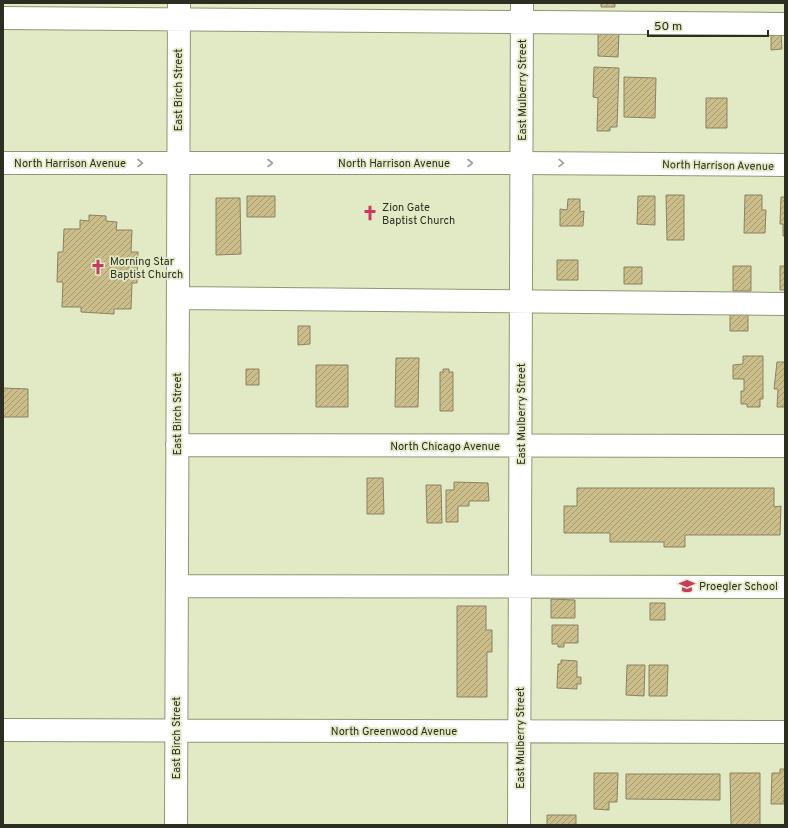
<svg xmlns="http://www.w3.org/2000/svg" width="788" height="828" viewBox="0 0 788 828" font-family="Overpass,sans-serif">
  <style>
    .building { fill: url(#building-hatch); stroke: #8b8261 }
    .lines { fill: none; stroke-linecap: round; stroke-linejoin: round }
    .minor-casing { stroke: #909674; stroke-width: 24 }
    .major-casing { stroke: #909674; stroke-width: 24 }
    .minor { stroke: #fff; stroke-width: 22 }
    .major { stroke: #fff; stroke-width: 22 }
    .oneway { stroke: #a0a19b }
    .labels { text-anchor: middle; stroke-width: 3.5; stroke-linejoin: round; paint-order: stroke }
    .street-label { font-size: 11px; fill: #2c2e21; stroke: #e2e9c5 }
    .poi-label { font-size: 11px; fill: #2c2e21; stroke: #e2e9c5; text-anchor: start }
  </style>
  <defs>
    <pattern id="building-hatch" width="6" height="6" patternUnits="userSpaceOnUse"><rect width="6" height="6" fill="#cbbe8a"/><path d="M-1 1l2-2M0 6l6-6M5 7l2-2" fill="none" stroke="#a59b70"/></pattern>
  </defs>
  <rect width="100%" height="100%" fill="#e2e9c5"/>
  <path class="building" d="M601,3h14v4h-14z
    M771,32h10l1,17 -11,1z
    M598,33h21l-1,24 -20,-1z
    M594,67l25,1 -2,59h-7v4h-13l1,-33 -5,-1z
    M624,77l32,1 -1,40 -31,-1z
    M706,98h21v30h-21z
    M666,195h18v45h-17z
    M745,195h17v15h4l-1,23h-21z
    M247,196h28v21h-28z
    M638,196h17v29l-18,-1z
    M781,197h4v39h-2v-12h-3z
    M216,198h24l1,56 -25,1z
    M568,199h12v13l4,-1 -1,15h-23v-17l7,1z
    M89,215l17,1v5l11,1 -1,8h16l-1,22h7l-1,31h-5l-1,26h-17v5l-33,-2v-5h-19l1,-25h-6l1,-30h5l1,-23h16v-9l9,1z
    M557,260h21v20h-21z
    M733,266h18v25h-18z
    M780,266h5v24h-5z
    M624,267h18v17h-18z
    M730,313h18v18h-18z
    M298,326h12v18l-12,1z
    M743,356h20v43h-3v8h-13v-3h-6v-13h3v-12h-11v-14l10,-1z
    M396,358h23l-1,49h-23z
    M777,362h8v45h-8l1,-18h-4z
    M316,365h32v42h-32z
    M246,369h13v16h-13z
    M443,369h6v3h4v39h-13v-39h3z
    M3,388l25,1v28h-25z
    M367,478h16l1,36h-17z
    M454,482l34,1 1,18h-20v5h-11v16h-12v-32h8z
    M426,485h15l1,38h-15z
    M577,488h197v19l7,-1 -1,29h-95v12h-21v-5h-54v-9h-46v-27h13z
    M551,599l24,1v18h-24z
    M650,603h15v17h-15z
    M457,606h29v24h6v22h-5v45h-30z
    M552,625h26v18h-14v4h-6v-3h-6z
    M561,660l16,1v16h4v7h-4v5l-20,-1 1,-24h3z
    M627,665h18l-1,31 -18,-1z
    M649,665h19l-1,31h-18z
    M780,769h5l-1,35h-13l1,-31h8z
    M594,773h24l-1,29h-8v8l-15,-1z
    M730,773h30v52h-29z
    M626,774h94v26l-94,-1z
    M547,815h29v10h-29z"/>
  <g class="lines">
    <defs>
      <path id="minor" d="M3,18l782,6
        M178,298l607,6
        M177,445l608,1
        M177,586l608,1
        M3,730l782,2
        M176,825l3,-822
        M519,825l3,-822"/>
      <path id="major" d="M3,163h519l263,2"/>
    </defs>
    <use href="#minor" class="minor-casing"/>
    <use href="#major" class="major-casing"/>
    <use href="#minor" class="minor"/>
    <use href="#major" class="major"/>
  </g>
  <defs><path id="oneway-chevron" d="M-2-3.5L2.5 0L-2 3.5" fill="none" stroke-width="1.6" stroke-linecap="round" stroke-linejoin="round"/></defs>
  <g class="oneway">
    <use href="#oneway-chevron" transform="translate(140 163)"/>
    <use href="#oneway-chevron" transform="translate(270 163)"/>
    <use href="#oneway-chevron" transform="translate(470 163)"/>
    <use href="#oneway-chevron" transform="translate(561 163) rotate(1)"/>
  </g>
  <defs>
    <symbol id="church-bare" viewBox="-9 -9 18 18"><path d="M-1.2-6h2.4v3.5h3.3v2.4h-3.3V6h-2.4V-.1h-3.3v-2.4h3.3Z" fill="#c83a62" stroke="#e2e9c5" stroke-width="2.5" paint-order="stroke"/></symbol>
    <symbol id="school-bare" viewBox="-9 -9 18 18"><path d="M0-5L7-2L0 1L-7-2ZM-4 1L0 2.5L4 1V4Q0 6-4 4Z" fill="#c83a62" stroke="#e2e9c5" stroke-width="2.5" paint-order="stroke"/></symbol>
  </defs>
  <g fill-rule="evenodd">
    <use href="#church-bare" x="359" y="202" width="22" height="22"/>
    <use href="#church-bare" x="87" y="256" width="22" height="22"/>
    <use href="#school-bare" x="676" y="575" width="22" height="22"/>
  </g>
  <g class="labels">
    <g class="street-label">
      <text transform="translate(178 90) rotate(-90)" y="4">East Birch Street</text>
      <text transform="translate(522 90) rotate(-90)" y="4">East Mulberry Street</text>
      <text x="70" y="167">North Harrison Avenue</text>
      <text x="394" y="167">North Harrison Avenue</text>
      <text transform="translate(718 165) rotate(1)" y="4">North Harrison Avenue</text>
      <text transform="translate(177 414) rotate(-90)" y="4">East Birch Street</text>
      <text transform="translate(521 414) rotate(-90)" y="4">East Mulberry Street</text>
      <text x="445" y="450">North Chicago Avenue</text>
      <text x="394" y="735">North Greenwood Avenue</text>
      <text transform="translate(176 738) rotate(-90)" y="4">East Birch Street</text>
      <text transform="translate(520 738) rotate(-90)" y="4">East Mulberry Street</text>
    </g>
    <g class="poi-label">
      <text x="382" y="211">Zion Gate<tspan x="382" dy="13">Baptist Church</tspan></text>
      <text x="110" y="265">Morning Star<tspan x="110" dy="13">Baptist Church</tspan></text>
      <text x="699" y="590">Proegler School</text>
    </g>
  </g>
  <rect width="788" height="828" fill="none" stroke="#2c2e21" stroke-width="8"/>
  <path d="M648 30v6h120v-6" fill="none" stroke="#2c2e21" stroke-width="2"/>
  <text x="654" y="30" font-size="12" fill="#2c2e21" stroke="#e2e9c5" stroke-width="3" paint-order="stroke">50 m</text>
</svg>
